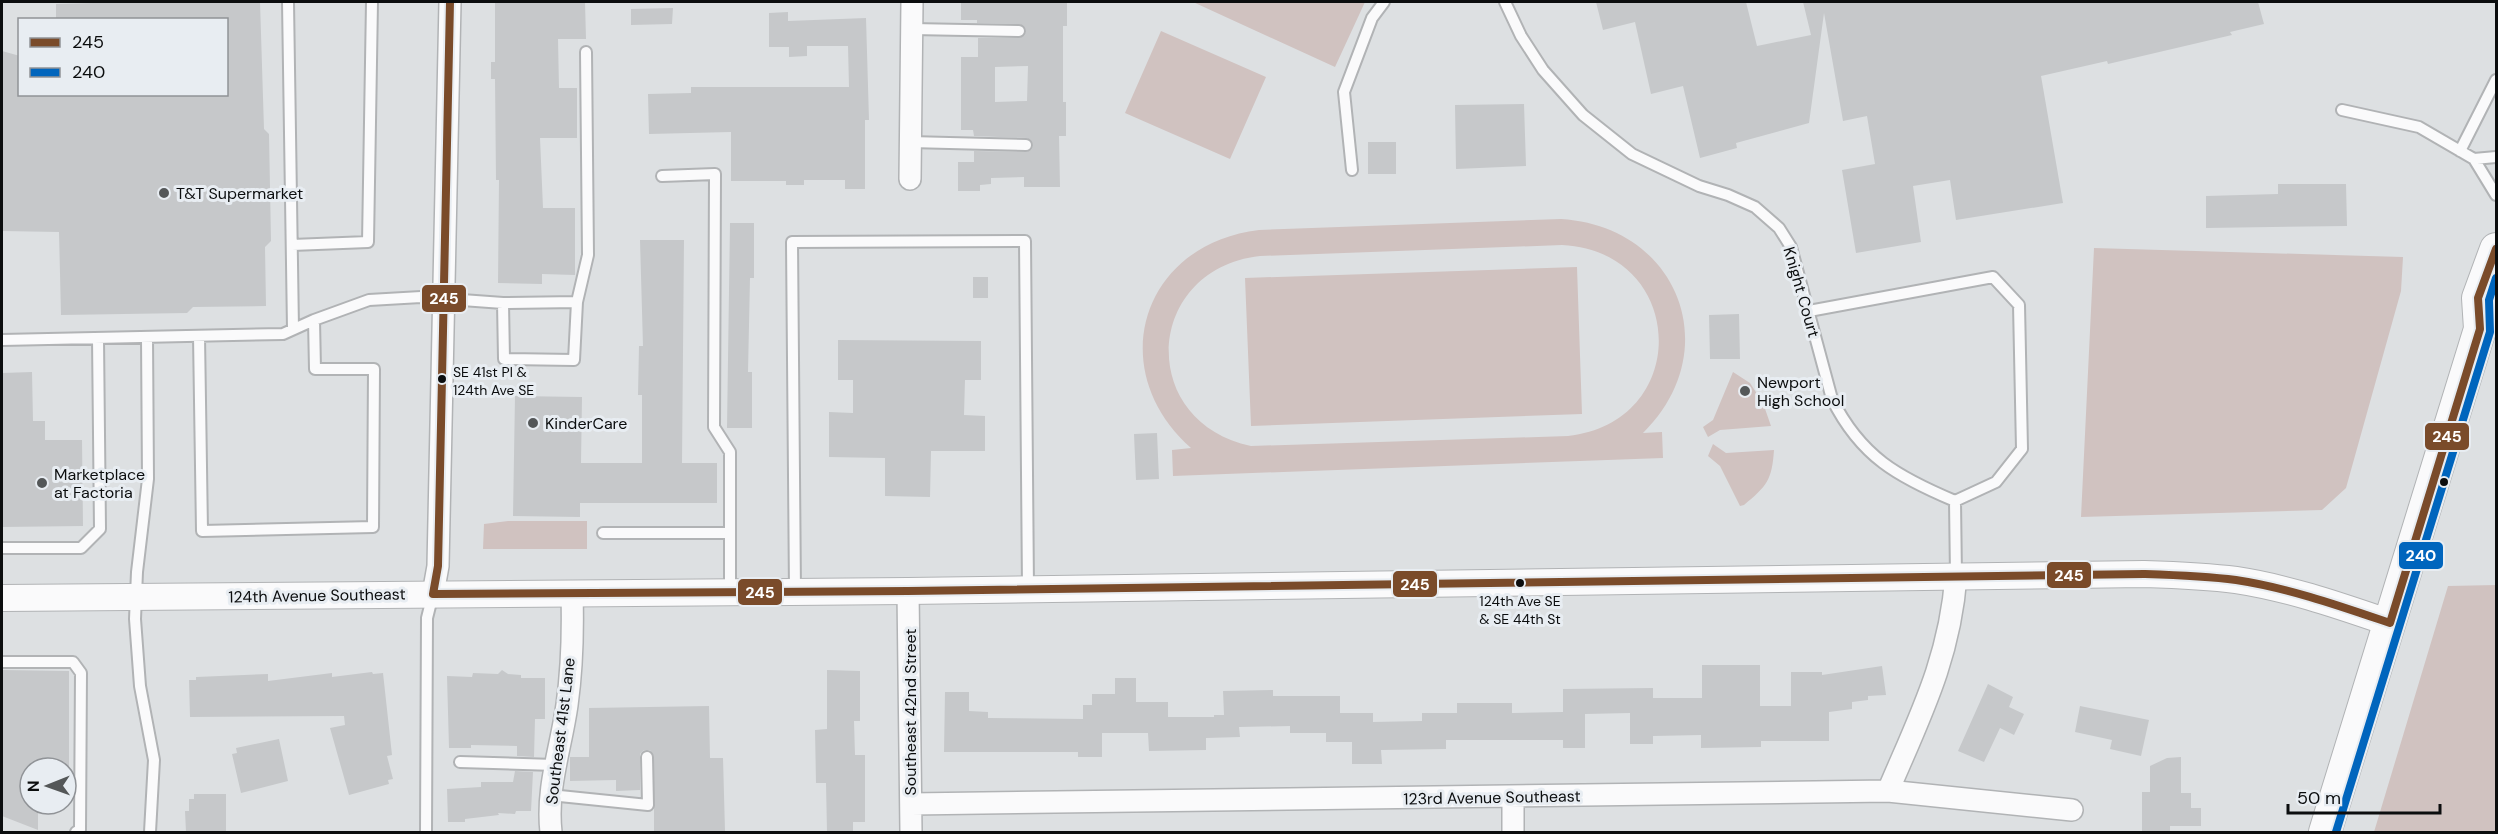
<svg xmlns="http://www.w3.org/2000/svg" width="2498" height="834" viewBox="0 0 2498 834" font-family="'DM Sans',sans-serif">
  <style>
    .green { fill: #d0c2c0; fill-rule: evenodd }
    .building { fill: #c6c8ca; fill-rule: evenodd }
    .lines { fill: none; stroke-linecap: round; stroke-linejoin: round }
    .service-casing { stroke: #b1b3b5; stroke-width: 14 }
    .minor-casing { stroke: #b1b3b5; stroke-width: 24 }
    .tertiary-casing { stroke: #b1b3b5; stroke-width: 28 }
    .primary-casing { stroke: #b1b3b5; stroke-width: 34 }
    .service { stroke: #fafafb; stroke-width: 10 }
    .minor { stroke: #fafafb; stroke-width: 21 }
    .tertiary { stroke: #fafafb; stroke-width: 26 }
    .primary { stroke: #fafafb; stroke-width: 32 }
    .bus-1-casing { stroke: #e8edf2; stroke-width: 12 }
    .bus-2-casing { stroke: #e8edf2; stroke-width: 12 }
    .bus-1 { stroke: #7a4b2a; stroke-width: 8 }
    .bus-2 { stroke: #0065bd; stroke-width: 8 }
    .poi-dot { fill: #545758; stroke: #e8edf2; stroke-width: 2 }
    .bus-dot { fill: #0b0d0e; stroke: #e8edf2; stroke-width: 2 }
    .labels { text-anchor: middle; stroke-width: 6; stroke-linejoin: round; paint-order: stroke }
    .bus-label { font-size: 14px; fill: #0b0d0e; stroke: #e8edf2; text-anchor: start }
    .poi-label { font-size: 16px; fill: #0b0d0e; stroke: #e8edf2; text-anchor: start }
    .street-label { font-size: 16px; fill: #0b0d0e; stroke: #e8edf2 }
    .line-badge { stroke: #e8edf2; stroke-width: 2 }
    .badge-label { font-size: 16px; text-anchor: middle; font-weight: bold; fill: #fff }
  </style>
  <rect width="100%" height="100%" fill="#dde0e2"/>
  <path class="green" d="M1193,2h172l-30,65z
    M1161,31l105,46 -36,82 -105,-46z
    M1561,219c117,7 166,131 82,214l19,-1 1,26 -490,18 -1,-26 19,-2c-88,-78 -50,-204 68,-218zM1562,245c125,6 131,177 6,191l-317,10c-115,-24 -107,-177 9,-190z
    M2094,248l309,9 -2,34 -55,197 -24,22 -241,7z
    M1577,267l5,147 -331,12 -6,-148z
    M1733,372l17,11 13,20 8,23 -51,4 -12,7 -5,-10 10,-7z
    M1713,444l13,9 48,-3c-2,30 -7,36 -30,55l-4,1 -20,-40 -12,-10z
    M508,521h79v28h-104l1,-25z
    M2496,585v247h-122l74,-246z"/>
  <path class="building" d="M130,2h130l4,127 5,5 2,107 -6,6 1,59 -73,1 -6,6 -126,2 -2,-83 -57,-1v-180l18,5v38h206v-74h-170v-16z
    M495,2h90l1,37h-28l1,49h18v50h-37l3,70h32v67l-33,-1v10l-44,-1 1,-103h-3l-1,-101h-4v-17h4z
    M961,2h106v24h-4v76h3v34h-7l1,51h-36v-10l-33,1v6l-11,1v6h-22v-29h16v-11l52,1 6,-3 1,-4 -6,-7 -53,-2 -1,-6h-12v-73h17v-19h41l6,-3 1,-4 -6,-7 -43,-1v-3h-16zM1028,66l-1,35 -32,1v-35z
    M1596,2h150l11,44 54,-11 -8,-33h455l6,22 -34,8 2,3 -124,29 -1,-3 -66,15 22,127 -107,17 -6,-40 -37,6 8,56 -65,11 -14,-83 33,-6 -8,-48 -24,5 -19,-108 -15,110 -73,20 1,5 -37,10 -17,-72 -32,8 -16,-72 -32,8z
    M673,8l-1,16 -41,1v-16z
    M788,12v9l78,-3 3,102h-4v69h-20v-9h-41v5h-18v-4h-55v-49l-82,2 -1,-40 43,-1v-6h158l-1,-41h-41v10l-18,1v-10h-20v-34z
    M1524,104l2,62 -70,3 -1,-64z
    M1368,142h28v32h-28z
    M2278,184h68l1,42 -141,2v-32l72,-2z
    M730,223h24v55h-4l-2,94h4v56h-25z
    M640,240h44l-2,223h35v40h-137v14l-67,-1 2,-120 67,1 -1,66h61v-68h-4l1,-49h4z
    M973,277h15v21h-15z
    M1739,314l1,45h-30l-1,-44z
    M838,340l143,1v39h-16l-1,35 21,1v35h-54l-1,46 -45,-1v-38l-56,-1v-45l24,1v-33h-15z
    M32,372l1,49h12v19h37l1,86 -81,1v-154z
    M1157,433l2,46 -23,1 -2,-46z
    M1702,665h58v41h31v-34h31v3l60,-9 4,29 -18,1v4l-16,2v7l-23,3v29h-68v6l-60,1v-13l-48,1v8h-23v-31l-45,1v34h-22v-8h-117v9l-65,1 1,14h-30v-22h-26v-9h-36v-7l-51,1 1,10 -34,1v12l-57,1 -1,-18h-46v24h-24v-5h-134l1,-60h24v19l19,1v6l95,1v-14h9v-11h23v-16h21v24h32v15h46v-2h10l-1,-24 50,-1v6h67v17h33v9l49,-1v-8h35v-10h55v10l51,-1v-23l90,-1v10h49z
    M2,670l67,1v97h-39v36h8v26l-36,-14z
    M502,670l6,4 13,1v3h24v41h-10l-1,38 -17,-1v-10l-46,-1v3h-22l-2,-72 25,1 1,-4 25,1z
    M827,670l33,1v50h-6l1,34h10v67h-12v10h-26l-1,-49h-10l-1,-53 12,-1z
    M372,672l1,2 10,-1 9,82 -5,1 6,23 -5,1 1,4 -40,11 -19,-67 15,-3 -1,-9 -154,1 -1,-37h7v-3l72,-3v7l64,-8v4z
    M1988,684l25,13 -4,10 15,7 -10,21 -14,-7 -16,34 -26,-11z
    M709,706l1,52h13l2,73 -71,1v-75l-4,-7h-6l-4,4v36l-24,1v-11l-46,1v-24h19v-49z
    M2080,706l69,14 -8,36 -31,-7 2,-9 -37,-8z
    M279,739l9,42 -47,12 -9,-39 5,-1 -1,-5z
    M2181,757v36h10v15h10v18h-31v6h-28v-40h8v-26l17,-8z
    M515,771l18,1 -2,39h-15l-1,3 -17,-1 1,2 -34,4v3h-17l-1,-33 34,-2v-5h32z
    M194,794h32v38h-40l-1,-21h4v-12h5z"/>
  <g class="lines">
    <defs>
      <path id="service" d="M288,2l5,327
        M1505,2l16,34 22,34 40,45 49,39 67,32 29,9 27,12 24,21 12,19 41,152c29,58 66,78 123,102
        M912,29l107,2
        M2342,110l77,17 55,32
        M910,142l116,3
        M2460,151l36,-71
        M2496,157l-22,2 22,36
        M1352,170l-8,-78 28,-74 12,-16
        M662,176l53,-2 -1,253 16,25v140
        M292,245l76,-3 4,-240
        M577,302l11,-47 -2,-203
        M1809,311l184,-34 26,28 3,144 -26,33 -41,19
        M199,336l3,195 171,-4 1,-158h-59l-1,-49
        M147,337l1,142 -11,93 -2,47 5,67 14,74 -4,72
        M2,340l281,-6 31,-14 55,-20 52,-3 82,6 1,56 70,1 3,-58 -74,1
        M1955,501l1,75
        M603,533h127
        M2,548h79l19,-19 -2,-191
        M795,591l-3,-349 233,-1 3,347
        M2,662h71l8,11 -1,157 -4,2
        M460,762l94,3
        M550,795l98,10 -1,-48
        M426,832l1,-214 6,-24"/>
      <path id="minor" d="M910,179l2,-177
        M908,591l3,241
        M433,594l5,-28 12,-564
        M1888,791c32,-75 62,-133 68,-215
        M1513,797v35
        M911,804l977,-13 184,19
        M551,832c-5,-44 10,-84 16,-127 5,-36 6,-75 5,-111"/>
      <path id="tertiary" d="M2,598l906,-7 1236,-17c31,1 61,2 92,6 53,8 104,26 154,43"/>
      <path id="primary" d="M2325,832l155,-503 -2,-31 18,-49"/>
    </defs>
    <use href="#service" class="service-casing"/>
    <use href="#minor" class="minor-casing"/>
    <use href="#tertiary" class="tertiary-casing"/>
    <use href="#primary" class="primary-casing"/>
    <use href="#service" class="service"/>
    <use href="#minor" class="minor"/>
    <use href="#tertiary" class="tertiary"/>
    <use href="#primary" class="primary"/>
    <defs>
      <path id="bus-1" d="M433,594l475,-3 1236,-17c30,1 61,2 92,6 53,8 104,26 154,43
        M433,594l5,-28 12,-564
        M2390,623l90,-294 -2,-31 18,-49"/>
      <path id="bus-2" d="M2336,832l154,-500 -1,-32 7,-22"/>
    </defs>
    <use href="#bus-1" class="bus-1-casing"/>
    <use href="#bus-2" class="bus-2-casing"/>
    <use href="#bus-1" class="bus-1"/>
    <use href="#bus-2" class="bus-2"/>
  </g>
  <g class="poi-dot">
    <circle cx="164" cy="193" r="6"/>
    <circle cx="1745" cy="391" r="6"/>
    <circle cx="533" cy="423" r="6"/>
    <circle cx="42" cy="483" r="6"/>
  </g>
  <g class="bus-dot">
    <circle cx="442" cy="379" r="5"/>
    <circle cx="2444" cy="482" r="5"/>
    <circle cx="1520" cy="583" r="5"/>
  </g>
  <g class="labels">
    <g class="bus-label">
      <text x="453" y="377">SE 41st Pl &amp;<tspan x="453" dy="18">124th Ave SE</tspan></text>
      <text x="1520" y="606" text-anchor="middle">124th Ave SE<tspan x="1520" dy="18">&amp; SE 44th St</tspan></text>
    </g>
    <g class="poi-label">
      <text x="176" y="199">T&amp;T Supermarket</text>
      <text x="1757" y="388">Newport<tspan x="1757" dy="18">High School</tspan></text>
      <text x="545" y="429">KinderCare</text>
      <text x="54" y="480">Marketplace<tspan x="54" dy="18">at Factoria</tspan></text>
    </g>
    <g class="street-label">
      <text transform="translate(1802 292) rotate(74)" y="6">Knight Court</text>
      <text transform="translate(317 595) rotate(-1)" y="6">124th Avenue Southeast</text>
      <text transform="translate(910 712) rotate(-90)" y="6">Southeast 42nd Street</text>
      <text transform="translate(560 731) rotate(-83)" y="6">Southeast 41st Lane</text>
      <text transform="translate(1492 797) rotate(-1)" y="6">123rd Avenue Southeast</text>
    </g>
  </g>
  <g class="line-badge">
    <rect x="421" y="284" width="46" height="29" rx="6" fill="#7a4b2a"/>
    <rect x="2424" y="422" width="46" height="29" rx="6" fill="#7a4b2a"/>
    <rect x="2398" y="541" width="46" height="29" rx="6" fill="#0065bd"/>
    <rect x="2046" y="561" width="46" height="28" rx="6" fill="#7a4b2a"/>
    <rect x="1392" y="570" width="46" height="28" rx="6" fill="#7a4b2a"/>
    <rect x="737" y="578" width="46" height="28" rx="6" fill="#7a4b2a"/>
  </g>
  <g class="badge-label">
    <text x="444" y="304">245</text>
    <text x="2447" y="442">245</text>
    <text x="2421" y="561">240</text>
    <text x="2069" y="581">245</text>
    <text x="1415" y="590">245</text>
    <text x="760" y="598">245</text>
  </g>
  <rect width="2498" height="834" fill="none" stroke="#0b0d0e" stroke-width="6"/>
  <rect x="18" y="18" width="210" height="78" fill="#e8edf2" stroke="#909397" stroke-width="1.5"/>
  <rect x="30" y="38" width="30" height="9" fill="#7a4b2a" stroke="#909397" stroke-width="1.5"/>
  <text x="72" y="48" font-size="18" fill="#0b0d0e">245</text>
  <rect x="30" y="68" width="30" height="9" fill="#0065bd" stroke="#909397" stroke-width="1.5"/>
  <text x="72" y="78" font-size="18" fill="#0b0d0e">240</text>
  <g transform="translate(48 786) rotate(269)"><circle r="28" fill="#e8edf2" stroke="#909397" stroke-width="1.5"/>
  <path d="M0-4.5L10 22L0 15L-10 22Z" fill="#545758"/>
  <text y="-9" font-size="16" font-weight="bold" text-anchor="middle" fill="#0b0d0e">N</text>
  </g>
  <path d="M2288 804v9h152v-9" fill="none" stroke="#0b0d0e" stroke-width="3"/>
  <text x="2297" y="804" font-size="18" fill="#0b0d0e" stroke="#e8edf2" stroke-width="4.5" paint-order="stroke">50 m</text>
</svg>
